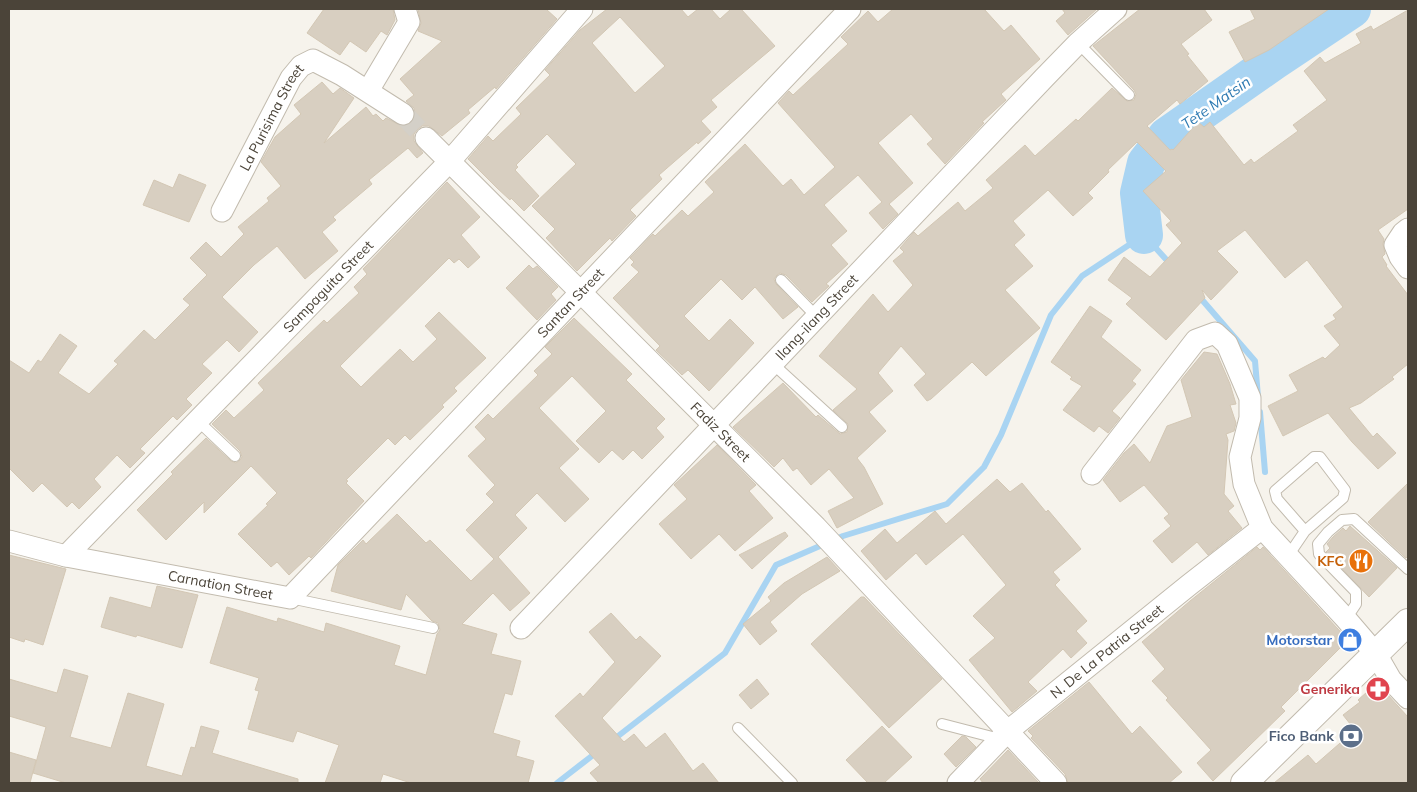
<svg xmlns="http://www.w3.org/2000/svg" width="1417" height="792" viewBox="0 0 1417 792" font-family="Mulish,sans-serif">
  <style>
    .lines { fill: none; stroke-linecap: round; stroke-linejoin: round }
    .stream { stroke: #a9d4f2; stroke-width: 6 }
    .river { stroke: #a9d4f2; stroke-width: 38 }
    .building { fill: #d8cfc1; stroke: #d3c7b4; fill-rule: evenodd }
    .minor-tunnel { stroke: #d4d0c8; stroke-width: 21; stroke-dasharray: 21 11; stroke-linecap: butt }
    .service-casing { stroke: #c2bbae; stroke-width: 12 }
    .minor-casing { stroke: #c2bbae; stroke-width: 23 }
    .tertiary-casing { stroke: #c2bbae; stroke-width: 28 }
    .service { stroke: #fff; stroke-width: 10 }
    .minor { stroke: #fff; stroke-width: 21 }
    .tertiary { stroke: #fff; stroke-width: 26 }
    .labels { text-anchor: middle; stroke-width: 5; stroke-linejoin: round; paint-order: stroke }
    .street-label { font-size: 14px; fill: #4b4439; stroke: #fff }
    .food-label { font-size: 14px; font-weight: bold; fill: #c56008; stroke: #fff; text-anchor: end }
    .shop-label { font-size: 14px; font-weight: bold; fill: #366cbe; stroke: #fff; text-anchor: end }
    .health-label { font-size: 14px; font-weight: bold; fill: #be3a42; stroke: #fff; text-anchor: end }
    .service-label { font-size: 14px; font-weight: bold; fill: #4e5e75; stroke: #fff; text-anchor: end }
    .water-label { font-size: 15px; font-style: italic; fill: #2e7ab2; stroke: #fff }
  </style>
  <rect width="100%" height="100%" fill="#f6f3ec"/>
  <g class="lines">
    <path class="stream" d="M1197,294l58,67 3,36
      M1260,412l5,60
      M613,740l112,-87 51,-88 67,-29 104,-32 37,-37 17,-32 50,-120 31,-39 62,-41 28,31
      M557,783l40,-31"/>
    <path class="river" d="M1144,235l-5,-42 7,-30 21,-27 107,-75 78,-52"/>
  </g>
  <path class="building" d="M324,9h69l2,11 -8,15 -6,-4 -15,21 -16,-11 -10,14 -33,-22z
    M418,9h128l11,10 -61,70 -1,-2 -27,23 2,3 -28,23 -13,-10h-7l-5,4 -3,4v7l9,12 -6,5 -9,-10 -39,32 3,4 -39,33 3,3 -14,12 16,19 -33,28 -28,-33 -23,19 -32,32 36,35 -19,20 -12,-12 -25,24 10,9 -26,26 6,6 -15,15 -4,-4 -33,33 5,4 -15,15 -13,-13 -23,24 7,8 -22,22 -7,-7 -5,5 -25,-24 -9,9 -24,-24v-108l20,13 9,-13 3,2 19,-28 17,12 -19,27 31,21 29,-30 -4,-3 30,-31 11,10 35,-35 -7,-6 24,-24 -17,-17 16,-16 15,15 23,-23 -6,-7 31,-26 -2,-3 14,-12 -20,-24 14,-25 26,-23 -7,-9 28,-23 11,12 7,-6 14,10 -30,45 42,-36 7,9 3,-2 7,7 3,-3 16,8 7,-1 5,-5 1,-6 -1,-6 -8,-7 8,-6 -14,-16 42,-38 -24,-10 3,-8z
    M607,9h74l7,8 10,-8h13l9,10 11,-10h10l34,37 -64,54 6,7 -16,14 10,11 -13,12 -1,-2 -38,33 3,4 -32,31 6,6 -24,25 -2,-3 -33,33 -31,-33 9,-9 -23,-23 44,-42 -29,-30 -31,31 2,2 -3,3 24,26 -15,15 -13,-13 -1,2 -13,-12 -29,-29 20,-23 5,5 28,-27 -5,-6 34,-33 -5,-5 35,-40zM620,17l45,49 -30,27 -43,-50z
    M893,9h91l20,22 7,-6 29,34 -39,35 5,6 -24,22 2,1 -39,41 -18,-20 6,-5 -22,-25 -33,29 35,40 -24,21 9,10 -15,15 -14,-16 13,-11 -24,-27 -34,30 23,26 -16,14 17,19 -22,20 3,2 -17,16 -26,-27 -6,-2 -3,2 -3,4 2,5 22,23 -15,12 -28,-32 -13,13 -21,-21 -37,37 25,25 21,-22 24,24 -45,48 -21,-21 -6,5 -26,-25 4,-4 -47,-48 26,-26 -8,-7 3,-3 -4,-4 23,-24 2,2 27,-26 6,6 26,-24 -9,-10 40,-38 38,42 8,-7 13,16 31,-28 -57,-64 11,-12 4,4 55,-51 -7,-7 27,-26 10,11z
    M1062,9h35l-29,26 -12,-14 9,-8z
    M1140,9h64l8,11 -31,24 8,10 -2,1 21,26 -28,23 -3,-4 -30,26 23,24 2,-1 1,1 25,-28 6,5 6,-5 34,43 7,-6 3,4 44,-32 -5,-6 34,-25 -23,-29 16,-14 5,6 36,-20 -5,-9 15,-8 2,4 35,-20v199l-30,21 6,9 -1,5 2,10 -3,3 5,8 -1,1 22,29v69l-16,13 2,2 -33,24 -12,5 24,29 4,-4 19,20 -18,16 -26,-27 -24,-29 -45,23 -15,-30 30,-15 -9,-16 34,-18 2,2 15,-14 -16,-19 12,-7 -3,-4 10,-8 -36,-47 -22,18 -40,-48 -28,21 21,21 -27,28 -9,-10 3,8 -39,42 -40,-36 6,-6 -24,-18 16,-23 26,20 32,-34 -16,-18 5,-4 -28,-30 23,-20 -29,-29 -29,28 1,2 -21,21 5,5 -20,18 -25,-26 -35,31 12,14 -11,10 19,21 -28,24 35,38 -54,48 -14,-14 -41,37 -4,2 -13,-16 12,-11 -25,-28 -23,27 15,18 -24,21 17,19 -29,27 7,9 19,37 -46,24 -9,-17 26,-13 -25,-29 -18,16 -14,-17 -4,3 -10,-13 -9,9 -41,-40 50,-44 33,34 2,-2 22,19 7,-2 1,-8 -15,-14 24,-21 -38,-33 54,-62 15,18 25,-27 -20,-24 11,-9 -4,-4 14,-16 4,4 40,-34 7,9 28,-23 -7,-8 39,-35 10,11 41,-37 2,2 34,-33 15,13 7,-1 2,-6 -2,-4 -41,-44z
    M1250,9h79l-60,41 -24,12 -16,-30 26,-13z
    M179,174l27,11 -17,37 -46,-17 11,-25 19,8z
    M447,182l33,35 -19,18 19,22 -12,11 -9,-9 -5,4 -5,-5 -109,108 21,21 39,-38 13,13 24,-23 -12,-13 14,-14 47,46 -32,30 3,3 -15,14 2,2 -34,33 -5,-5 -10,10 -7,-7 -42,42 2,1 -2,2 18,18 -53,57 -2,-2 -20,19 -12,-13 -6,5 -33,-33 30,-29 -2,-1 11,-11 -26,-27 -47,47v-11l-38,38 -29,-30 36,-36 -2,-2 35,-34 25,23 5,2 4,-3 2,-3 -2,-6 -28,-27 14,-14 8,8 30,-28 -6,-7 66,-63 3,3 32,-30 -5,-6 13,-13 -4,-5z
    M529,265l4,4 4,-3 21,21 -7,7 5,6 -19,20 -31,-32z
    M1090,306l22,15 -11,16 40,33 -9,11 4,3 -24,27 8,7 -12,15 -9,-7 -5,6 -31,-22 19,-24 -12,-7 2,-2 -21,-15z
    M574,318l58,56 -6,6 39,39 -9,9 8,9 -22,22 -9,-9 -10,10 -11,-10 -13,13 -23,-22 30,-30 -34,-35 -33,32 40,41 -20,19 30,31 -24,23 -28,-29 -22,22 12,13 -29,29 32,36 -20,18 -17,-18 -31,31 35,10 -6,20 30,7 -9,34 -7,-2 -12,40 27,8 -4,15 18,5 -6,22h-117l-28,-9 -3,9h-55l14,-38 -42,-14 -4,11 -45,-13 11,-38 -4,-1 4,-12 -49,-15 17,-56 50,15 1,-4 46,14 2,-9 74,23 -6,19 32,10 11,-41 3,-4 -2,-7 -6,-2 -26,-27 -5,16 -70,-19 7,-26 25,-25 3,4 31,-30 29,29 4,-3 41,41 23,-22 -28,-29 28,-28 -8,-8 9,-9 -27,-29 18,-17 -11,-12 13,-13 5,5 45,-44 -4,-4 18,-17 -7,-7z
    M1204,352l13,2 13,30 6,20 -6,1 6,18 -2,8 -8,3 2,6 -4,54 10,12 -6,5 14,17 -34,27 -11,-13 -25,21 -19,-22 18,-15 -7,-8 5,-4 -25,-29 -24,17 -17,-22 21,-27 10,-9 16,19 17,-37 25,-9 -11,-37z
    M717,445l39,40 -7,6 24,27 -38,33 -16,-17 -28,25 -32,-35 28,-25 -13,-14z
    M997,479l13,13 12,-9 24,29 2,-2 33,39 -28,23 7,8 -5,5 32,36 -11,10 11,12 -16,15 -8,-9 -35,33 9,9 -25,21 -43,-52 26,-22 -22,-22 33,-31 -43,-51 -37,31 -10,-12 -30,27 -25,-29 24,-22 12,14 38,-32 11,13z
    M1408,483v73l-2,2 -38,-36z
    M1350,526l47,42 -28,29 -43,-45 4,-4 -3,-4 6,-7 10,-9 3,3z
    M785,532l3,4 -36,33 -13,-14z
    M1257,547l3,3 3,-3 85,93 -67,67 4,4 -72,70 -16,-18 14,-13 -45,-50 2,-2 -16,-17 13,-12 -23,-27 48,-41z
    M9,555l57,14 -23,76 -18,-6 -1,3 -15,-5z
    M827,557l13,14 -38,23 -32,28 7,9 -17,14 -17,-21 28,-23 -3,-4 16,-14z
    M157,586l41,9 -16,53 -45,-13 -1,2 -35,-10 9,-30 41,11z
    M861,597h3l78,82 -53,49 -78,-84z
    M611,613l25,27 4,-4 21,20 -59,62 22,24 10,-8 12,14 19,-15 28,38 10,-8 16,20h-120l-9,-10 10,-8 -45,-49 25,-23 3,4 32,-35 -26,-30z
    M64,669l24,7 -18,61 41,11 17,-55 36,11 -18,62 36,10 9,-29 4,1 6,-22 18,5 -7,22 86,26v4h-232l-33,-10 13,-46 -37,-11v-37l48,14z
    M757,679l12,15 -18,15 -12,-14z
    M1089,682l43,52 8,-8 42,46 -13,11h-101l-3,-9 -34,-36 2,-2 -5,-5z
    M1377,683l31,34v66h-134l34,-28 8,9 39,-34 -12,-15 17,-13 -2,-2z
    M882,726l30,31 -28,26h-16l-22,-23z
    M962,736l4,1 10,10 -20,20 -12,-13z
    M1008,750l31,33h-56l-3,-4z
    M9,752l27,8 -6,23h-21z"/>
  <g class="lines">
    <path class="minor-tunnel" d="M403,114l23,24"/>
    <defs>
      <path id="service" d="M1078,43l51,52
        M781,280l36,37
        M773,364l69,63
        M197,420l38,36
        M1288,556l17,-25 38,-33 2,-8 -25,-33h-6l-39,34 2,8 28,32
        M290,598l143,30
        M1346,619l10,-15v-12l-37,-38 -1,-10 10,-12 14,-12 12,-1 54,50
        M942,724l58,15
        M738,728l54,55"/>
      <g id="minor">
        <path d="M368,91l41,-69 -4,-13"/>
        <path id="s1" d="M426,138l390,389 240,256"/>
        <path id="s2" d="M222,211l69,-133 10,-12 12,-6 29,15 61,39"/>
        <path d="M1408,229l-5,4 -8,12 5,12 8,11"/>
        <path d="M1092,474l104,-134 19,-7 12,11 23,54v20l-10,39 4,27 18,44 84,91 30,35 15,26 17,18"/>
        <path id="s3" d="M9,541l57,15 224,42 560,-589"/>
        <path id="s4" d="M66,556l383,-394 133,-153"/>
        <path id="s5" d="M521,628l523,-550 34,-35 38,-34"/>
        <path id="s6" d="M958,783l50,-52 181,-146 73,-57"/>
      </g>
      <path id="tertiary" d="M1244,783l164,-161"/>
    </defs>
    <use href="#service" class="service-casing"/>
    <use href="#minor" class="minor-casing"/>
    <use href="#tertiary" class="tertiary-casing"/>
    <use href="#service" class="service"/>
    <use href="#minor" class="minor"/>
    <use href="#tertiary" class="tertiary"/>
  </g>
  <defs>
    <symbol id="restaurant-disc" viewBox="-11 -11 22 22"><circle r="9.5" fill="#e8710a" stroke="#fff"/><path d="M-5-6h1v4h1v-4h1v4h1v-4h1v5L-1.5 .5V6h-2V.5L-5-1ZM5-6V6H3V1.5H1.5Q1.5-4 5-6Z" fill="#fff"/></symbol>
    <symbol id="shop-disc" viewBox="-11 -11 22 22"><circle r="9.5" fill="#3f7fe0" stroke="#fff"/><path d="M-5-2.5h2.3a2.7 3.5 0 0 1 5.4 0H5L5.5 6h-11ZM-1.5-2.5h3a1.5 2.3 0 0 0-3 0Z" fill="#fff"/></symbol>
    <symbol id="pharmacy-disc" viewBox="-11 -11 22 22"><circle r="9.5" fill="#e0444e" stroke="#fff"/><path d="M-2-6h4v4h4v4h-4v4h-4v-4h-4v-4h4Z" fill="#fff"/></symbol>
    <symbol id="bank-disc" viewBox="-11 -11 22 22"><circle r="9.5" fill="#5c6f8a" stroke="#fff"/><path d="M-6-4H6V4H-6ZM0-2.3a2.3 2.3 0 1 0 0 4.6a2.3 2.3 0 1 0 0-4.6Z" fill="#fff"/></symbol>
  </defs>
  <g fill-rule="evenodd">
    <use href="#restaurant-disc" x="1347" y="547" width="28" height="28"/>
    <use href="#shop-disc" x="1336" y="626" width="28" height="28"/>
    <use href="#pharmacy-disc" x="1364" y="675" width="28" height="28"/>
    <use href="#bank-disc" x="1337" y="722" width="28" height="28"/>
  </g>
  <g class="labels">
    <g class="street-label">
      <text dy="5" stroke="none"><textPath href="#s2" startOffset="106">La Purisima Street</textPath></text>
      <text dy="5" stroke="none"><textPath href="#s4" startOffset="376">Sampaguita Street</textPath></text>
      <text dy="5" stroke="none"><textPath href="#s3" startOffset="694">Santan Street</textPath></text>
      <text dy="5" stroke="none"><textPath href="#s5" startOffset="429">Ilang-ilang Street</textPath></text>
      <text dy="5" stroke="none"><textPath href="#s1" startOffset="416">Fadiz Street</textPath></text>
      <text dy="5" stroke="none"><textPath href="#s3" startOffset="216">Carnation Street</textPath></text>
      <text dy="5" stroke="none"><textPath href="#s6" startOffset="199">N. De La Patria Street</textPath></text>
    </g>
    <g class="food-label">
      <text x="1344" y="566">KFC</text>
    </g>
    <g class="shop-label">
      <text x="1332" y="645">Motorstar</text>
    </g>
    <g class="health-label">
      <text x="1360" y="694">Generika</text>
    </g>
    <g class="service-label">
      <text x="1334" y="741">Fico Bank</text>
    </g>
    <g class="water-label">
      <text transform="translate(1216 103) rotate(-35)" y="5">Tete Matsin</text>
    </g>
  </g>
  <rect width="1417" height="792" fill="none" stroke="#4b4439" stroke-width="20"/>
</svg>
